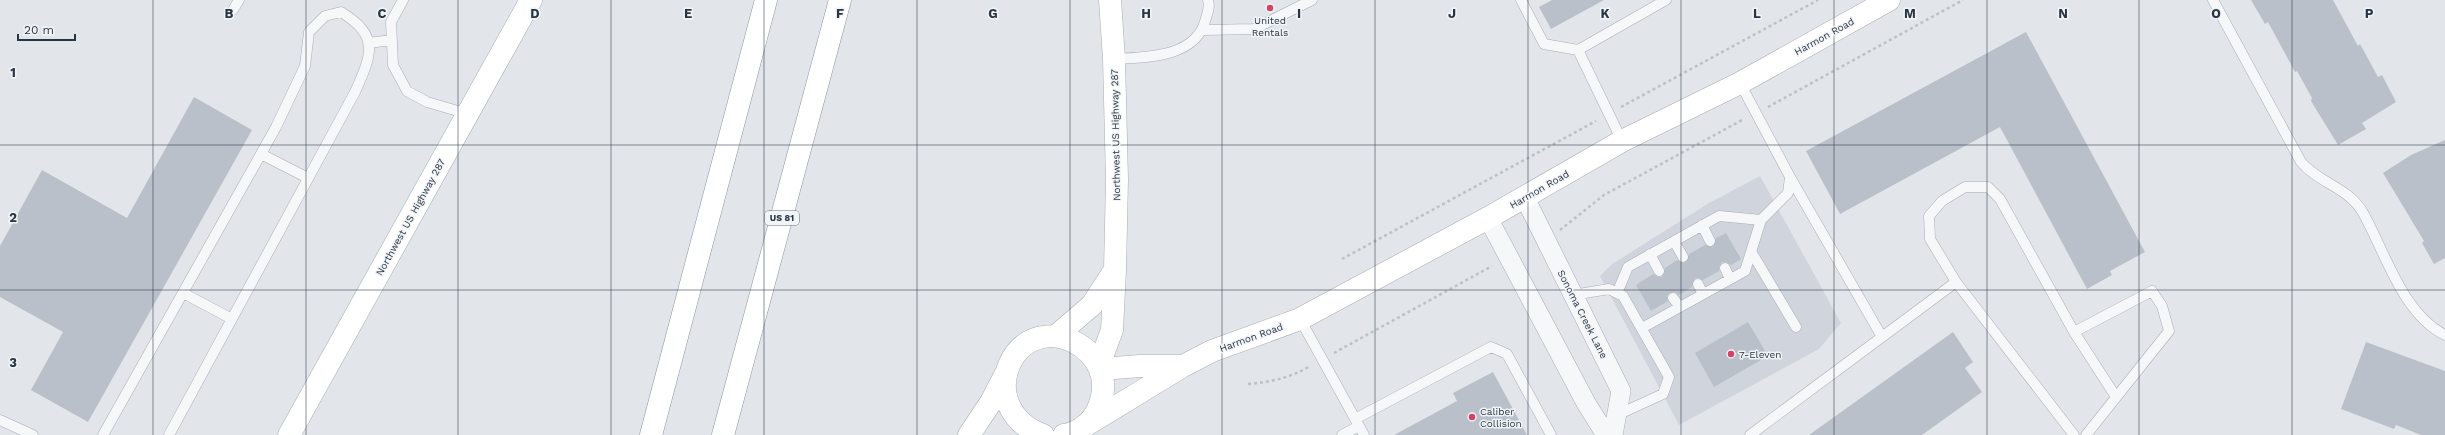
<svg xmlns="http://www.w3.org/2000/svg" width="2445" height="435" viewBox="0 0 2445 435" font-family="'Work Sans',sans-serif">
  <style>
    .built { fill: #d0d5dd }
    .building { fill: #b9c0c9 }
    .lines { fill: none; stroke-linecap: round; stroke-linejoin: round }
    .service-casing { stroke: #a7adb6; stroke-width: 11 }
    .minor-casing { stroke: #a7adb6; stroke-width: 20 }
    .secondary-casing { stroke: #a7adb6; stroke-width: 23 }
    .motorway-casing { stroke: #8995a2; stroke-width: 23 }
    .path { stroke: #bcc1c6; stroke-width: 2.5; stroke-dasharray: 3 3; stroke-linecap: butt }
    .service { stroke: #f5f7f9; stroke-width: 10 }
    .minor { stroke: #f5f7f9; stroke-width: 19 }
    .secondary { stroke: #fff; stroke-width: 22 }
    .motorway { stroke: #fff; stroke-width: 22 }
    .grid { fill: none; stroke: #293544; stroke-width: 1; stroke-opacity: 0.55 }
    .poi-dot { fill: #d34364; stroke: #f2f5f8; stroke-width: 1.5 }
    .labels { text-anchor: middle; stroke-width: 3; stroke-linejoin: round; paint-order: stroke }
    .shield { fill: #f2f5f8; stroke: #656f7a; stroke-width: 1 }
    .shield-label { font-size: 9px; font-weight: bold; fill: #293544 }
    .poi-label { font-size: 10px; fill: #293544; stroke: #f2f5f8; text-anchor: start }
    .street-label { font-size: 10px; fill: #293544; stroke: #f2f5f8 }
    .grid-label { font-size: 13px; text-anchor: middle; font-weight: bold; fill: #293544; stroke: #f2f5f8; stroke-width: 3; stroke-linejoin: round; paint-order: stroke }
  </style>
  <rect width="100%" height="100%" fill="#e2e6eb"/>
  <path class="built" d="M1760,176l81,147 -22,26 -140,76 -79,-149 12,-12 97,-61z"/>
  <path class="building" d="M1552,0h52l-53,29 -12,-22z
    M2251,0h82l25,46 2,-2 18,33 4,-2 14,27 -34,21 4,6 -28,16 -27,-44 1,-3 -15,-27 -2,1 -27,-50 -3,2z
    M2026,32l119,220 -35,19 2,4 -25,14 -87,-162 -160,87 -34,-63z
    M194,97l58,33 -164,292 -57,-32 32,-58 -63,-35v-51l42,-76 85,48z
    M2445,140v118l-11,6 -12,-21 2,-2 -41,-68 28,-18z
    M1726,233l15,26 -10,6 -5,-3h-4l-3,5v4l-16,9 -4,-2h-4l-3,9 -13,8 -4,-3 -6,1 -2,3 1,5 -17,10 -15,-26 17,-11 5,3h4l3,-9 12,-8 6,3 3,-1 3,-8 16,-9 8,2 3,-9z
    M1748,322l20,34 -54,31 -19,-34z
    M1953,332l20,30 -8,6 17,24 -60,43h-113z
    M2366,342l79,29v64h-24l-25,-10 -2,4 -53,-20z
    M1493,372l34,63h-133l63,-34 -4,-8z"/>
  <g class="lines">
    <defs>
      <path id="service" d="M403,0l-12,22 2,43 14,26 20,11 41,12
        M1521,0l23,44 34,6 44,91
        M2213,0l88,162c18,21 46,25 61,49 23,40 40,103 83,124
        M233,10l6,-10
        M1203,30l51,-1 58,-29
        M368,43l24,-3
        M1578,50l88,-50
        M1114,59c33,-2 83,-1 92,-41 2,-7 4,-11 2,-18
        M261,154l47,24
        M1702,225l8,16
        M1674,241l9,16
        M1752,253l44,74
        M1650,254l9,17
        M1725,268l5,11
        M1956,282l-26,-43 -1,-23 13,-15 23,-14h23l12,12 74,133
        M1698,284l5,10
        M183,293l49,26
        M1617,293l11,-26 91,-51 42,4
        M1573,295l36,-6 14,7 46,81 -6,17 -46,21
        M1673,298l7,9
        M1300,319l64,116
        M1642,328l103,-57 16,-51 27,-27 2,-16 -50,-94
        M1882,337l74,-55 118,153
        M1355,419l136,-72 16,7 44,81
        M0,420l33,15
        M103,435l173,-308 29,-61 4,-34 16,-16 16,-4c39,24 31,42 14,80l-186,343
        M1342,435l17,-9
        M1750,435l132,-98 -92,-160
        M2086,435l83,-104 -7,-25 -10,-15 -78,41 42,65"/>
      <path id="minor" d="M1525,198l96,193 -8,44
        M1488,218l98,185 20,32"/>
      <path id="secondary" d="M1056,336l36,-31 22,-34
        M1099,365l13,-35 3,-60 2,-90 -3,-121 -4,-59
        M1101,369l39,-3h43
        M1083,427l100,-61 29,-15 88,-32 188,-101 134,-77 118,-58 149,-83
        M289,435l242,-435
        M969,435l22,-33 14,-27
        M1043,435c-31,-11 -47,-41 -33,-72 27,-57 117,-14 87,48 -6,12 -19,22 -33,24"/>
      <path id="motorway" d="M651,435l115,-435
        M723,435l117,-435"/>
    </defs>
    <use href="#service" class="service-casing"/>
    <use href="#minor" class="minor-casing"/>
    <use href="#secondary" class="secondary-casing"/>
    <use href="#motorway" class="motorway-casing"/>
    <path class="path" d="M1621,107l197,-107
      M1768,107l195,-107
      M1560,230l44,-35 140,-76
      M1342,259l254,-138
      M1334,353l158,-87
      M1248,384c23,-2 42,-6 62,-18"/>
    <use href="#service" class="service"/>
    <use href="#minor" class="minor"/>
    <use href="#secondary" class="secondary"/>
    <use href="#motorway" class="motorway"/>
  </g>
  <path class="grid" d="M153,0v435M306,0v435M458,0v435M611,0v435M764,0v435M917,0v435M1070,0v435M1222,0v435M1375,0v435M1528,0v435M1681,0v435M1834,0v435M1987,0v435M2139,0v435M2292,0v435M0,145h2445M0,290h2445"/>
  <g class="poi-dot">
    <circle cx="1270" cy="8" r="4"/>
    <circle cx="1731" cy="354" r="4"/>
    <circle cx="1472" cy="417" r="4"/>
  </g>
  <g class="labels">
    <rect class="shield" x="765" y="211" width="34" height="14" rx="3"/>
    <g class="shield-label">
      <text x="782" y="221">US 81</text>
    </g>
    <g class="poi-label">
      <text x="1270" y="24" text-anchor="middle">United<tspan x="1270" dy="12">Rentals</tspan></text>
      <text x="1739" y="358">7-Eleven</text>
      <text x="1480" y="415">Caliber<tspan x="1480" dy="12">Collision</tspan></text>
    </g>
    <g class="street-label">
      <text transform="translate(1824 36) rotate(-29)" y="4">Harmon Road</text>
      <text transform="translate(1115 135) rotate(-91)" y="4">Northwest US Highway 287</text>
      <text transform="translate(1539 189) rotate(-30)" y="4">Harmon Road</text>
      <text transform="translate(410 217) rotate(-61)" y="4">Northwest US Highway 287</text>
      <text transform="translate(1583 314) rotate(63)" y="4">Sonoma Creek Lane</text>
      <text transform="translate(1251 337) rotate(-20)" y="4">Harmon Road</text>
    </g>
  </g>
  <g class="grid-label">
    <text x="229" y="18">B</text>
    <text x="382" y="18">C</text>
    <text x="535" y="18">D</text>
    <text x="688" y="18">E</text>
    <text x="840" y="18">F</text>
    <text x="993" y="18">G</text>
    <text x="1146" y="18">H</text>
    <text x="1299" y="18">I</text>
    <text x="1452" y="18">J</text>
    <text x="1605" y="18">K</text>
    <text x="1757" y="18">L</text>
    <text x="1910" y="18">M</text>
    <text x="2063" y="18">N</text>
    <text x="2216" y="18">O</text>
    <text x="2369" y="18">P</text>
    <text x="13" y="77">1</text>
    <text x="13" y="222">2</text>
    <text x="13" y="367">3</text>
  </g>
  <path d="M18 34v6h57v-6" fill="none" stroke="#293544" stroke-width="2"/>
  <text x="24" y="34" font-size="12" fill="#293544" stroke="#f2f5f8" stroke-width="3" paint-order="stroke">20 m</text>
</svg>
